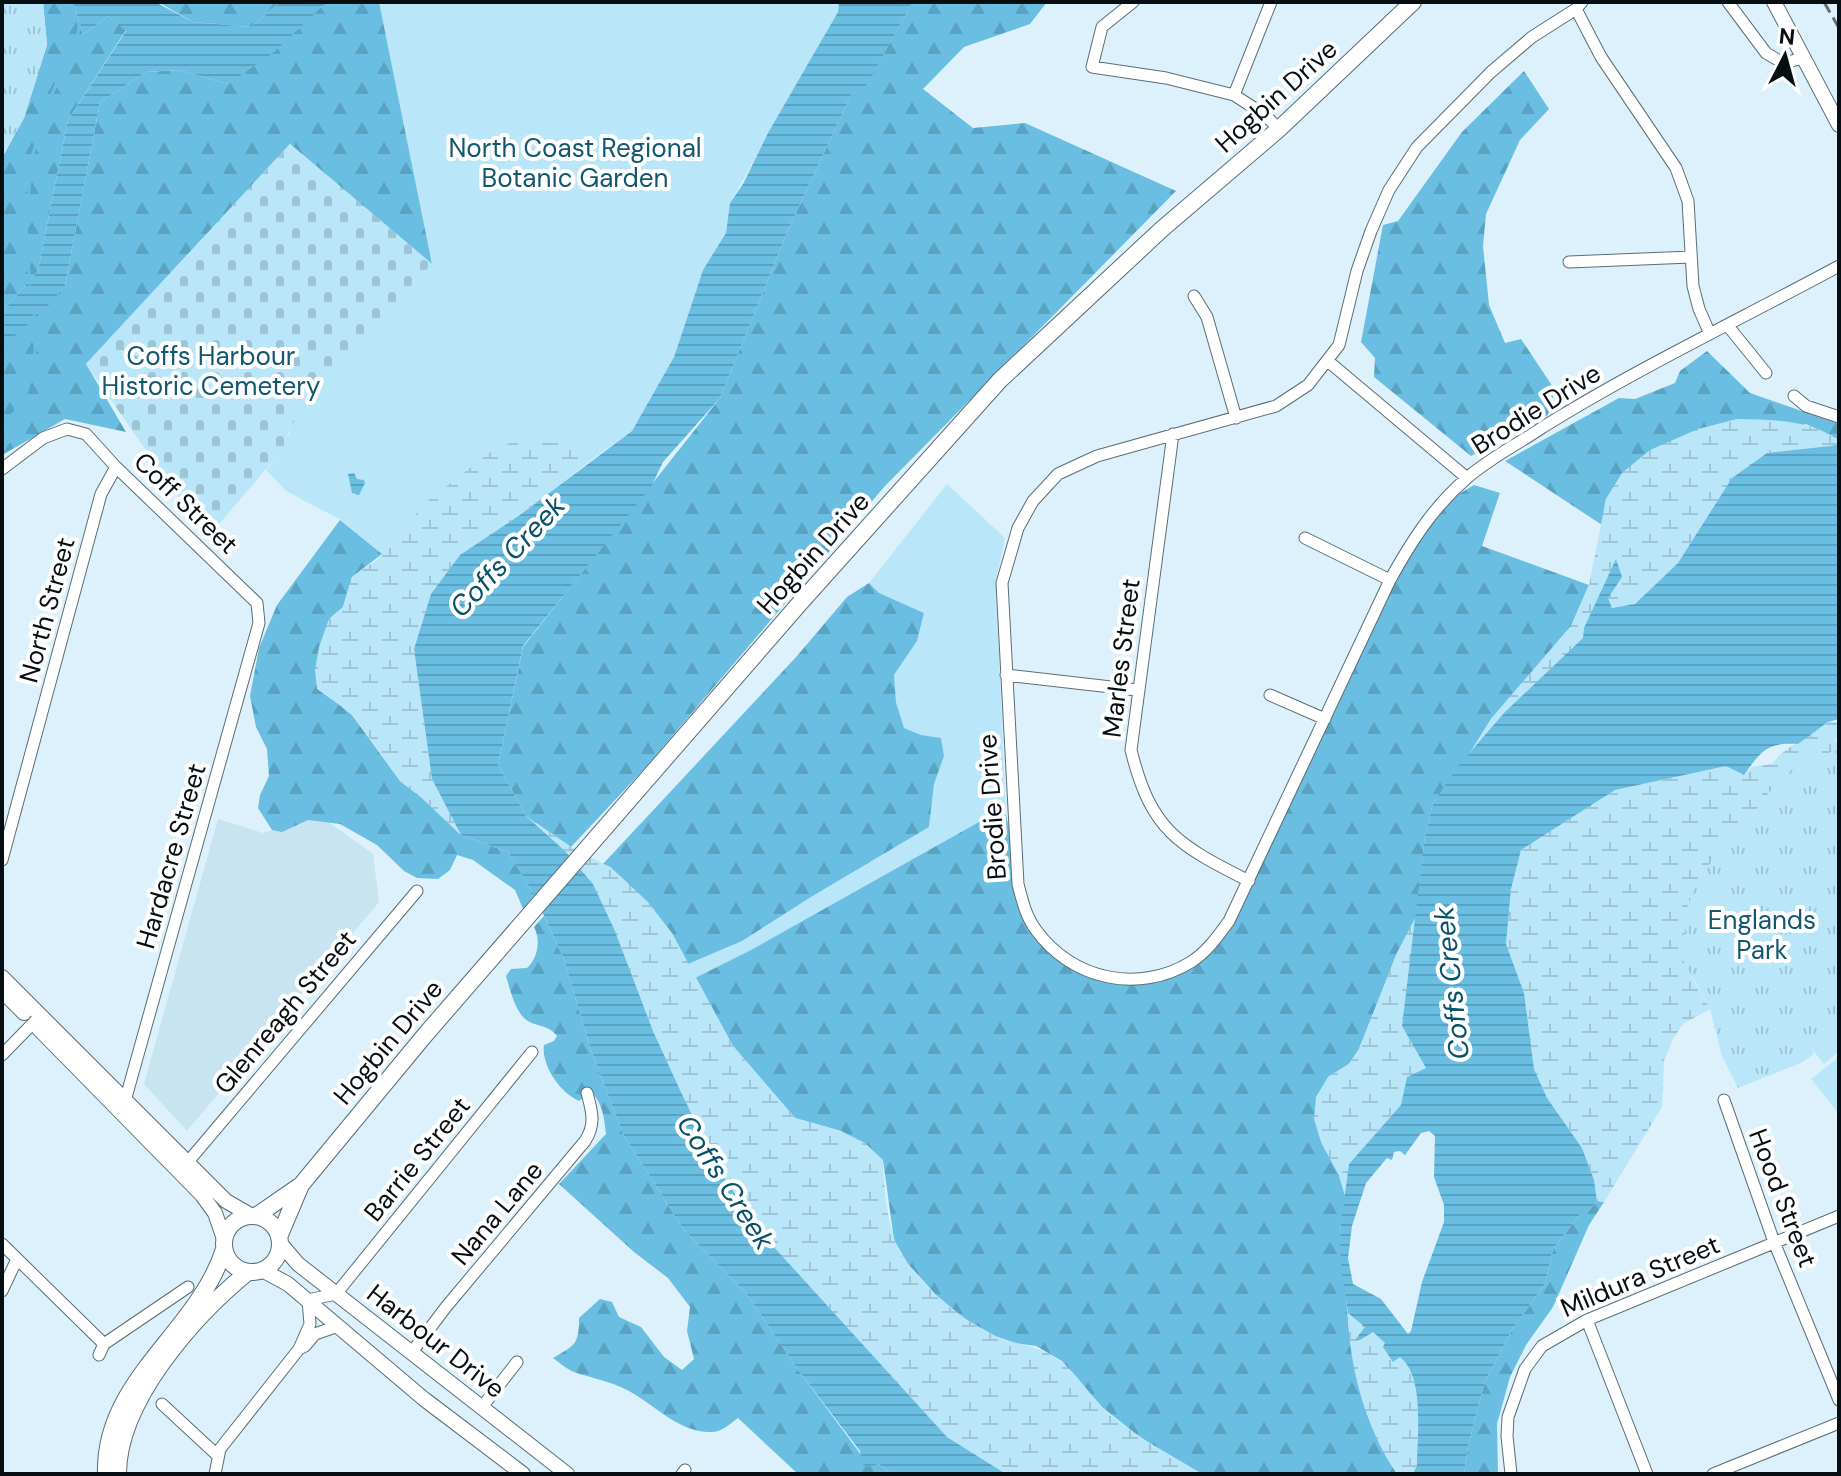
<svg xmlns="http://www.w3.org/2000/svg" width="1841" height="1476" viewBox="0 0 1841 1476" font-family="'DM Sans',sans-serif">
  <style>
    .built { fill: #c7e4f0 }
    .green { fill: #bae6fa }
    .forest { fill: url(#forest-firs) }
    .wetland { fill: url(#wetland-marsh) }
    .cemetery { fill: url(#cemetery-stones) }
    .park { fill: url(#park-tufts) }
    .water { fill: url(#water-rules); fill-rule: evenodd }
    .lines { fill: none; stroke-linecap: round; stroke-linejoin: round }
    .stream { stroke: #69bee1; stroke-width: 3 }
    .minor-casing { stroke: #5b6d75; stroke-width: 13 }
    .tertiary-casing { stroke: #5b6d75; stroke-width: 16 }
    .secondary-casing { stroke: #5b6d75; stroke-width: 18 }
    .minor { stroke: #fff; stroke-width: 11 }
    .tertiary { stroke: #fff; stroke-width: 14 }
    .secondary { stroke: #fff; stroke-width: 16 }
    .rail { stroke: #626f75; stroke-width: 3; stroke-dasharray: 12 6; stroke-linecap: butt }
    .labels { text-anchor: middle; stroke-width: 8; stroke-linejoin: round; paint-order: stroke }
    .street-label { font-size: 26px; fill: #070e11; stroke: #fff }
    .park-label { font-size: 26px; fill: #125770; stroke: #fff }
    .water-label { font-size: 28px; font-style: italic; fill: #075169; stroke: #fff }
  </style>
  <defs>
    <pattern id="forest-firs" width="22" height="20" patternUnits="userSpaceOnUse" patternTransform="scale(2)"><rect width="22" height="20" fill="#6abee2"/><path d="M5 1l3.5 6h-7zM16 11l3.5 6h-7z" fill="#5aa2c1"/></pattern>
    <pattern id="wetland-marsh" width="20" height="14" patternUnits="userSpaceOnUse" patternTransform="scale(2)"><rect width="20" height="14" fill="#bae6fa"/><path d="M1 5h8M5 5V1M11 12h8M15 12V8" fill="none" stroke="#9ec4d5"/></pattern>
    <pattern id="cemetery-stones" width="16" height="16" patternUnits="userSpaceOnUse" patternTransform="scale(2)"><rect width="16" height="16" fill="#bae6fa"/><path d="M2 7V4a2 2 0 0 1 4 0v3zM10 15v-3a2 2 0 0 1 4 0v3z" fill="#9ec4d5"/></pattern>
    <pattern id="park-tufts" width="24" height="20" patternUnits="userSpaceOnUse" patternTransform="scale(2)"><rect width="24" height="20" fill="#bae6fa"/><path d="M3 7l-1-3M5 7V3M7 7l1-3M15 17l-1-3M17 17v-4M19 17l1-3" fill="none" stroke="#9ec4d5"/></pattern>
    <pattern id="water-rules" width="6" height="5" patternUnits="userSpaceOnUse" patternTransform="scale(2)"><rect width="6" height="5" fill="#69bee1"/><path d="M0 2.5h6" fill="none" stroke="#5aa2c0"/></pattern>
  </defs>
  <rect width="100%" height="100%" fill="#dcf1fb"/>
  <path class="built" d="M320,816l53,38 6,48 -192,229 -43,-47 74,-265 45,14z"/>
  <path class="green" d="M379,2h460l-1,10 -108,191 -4,30 -23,37 -29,87 -42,74 -48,34 -153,129 -90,-74 -55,-29 -20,-21 18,-22v-7l6,-8v-7l104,-118 2,-8 36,-36z
    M947,484l58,54 -9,42 10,235 -11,-2 -244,137 -56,28 -7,-14 54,-23 69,-44 118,-70 5,-43 10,-28 -3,-17 -20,-4 -17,-7 -8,-26 -2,-27 23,-34 7,-28 -45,-20 -10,-10z
    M1839,1018v33l-15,13 -17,-21z
    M1839,1057v57l-28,-35z"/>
  <path class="forest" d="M43,2h30l10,33 25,-19 18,14 -58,90 -30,151 -36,41v-154l22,-40 23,-73z
    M158,2h122l-29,25 -58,-5z
    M327,2h52l53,262 -142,-120 -204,220 40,68 -61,-13 -63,36v-109l63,-60 35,-184 46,-30 33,-2 49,14z
    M913,2h134l-17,22 -66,23 -41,42 50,39 52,-5 151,68 -291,295 -240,282 -74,79 -45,-31 -28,-51 25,-118 197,-249 68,-168 64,-137 11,-3z
    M1524,71l25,38 -29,31 -34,74 -3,32 6,59 16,38 16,-4 34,51 -7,25 -77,41 -97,-79 1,-19 -14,-16 22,-117 15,-4 64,-89z
    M1707,351l43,42 89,31v16l-33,-16 -200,75 -4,26 -97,-64 114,-63 16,1 40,-16 5,-12z
    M1474,485l26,8 -18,53 107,39 -18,41 -80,93 -18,29 -40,55 -8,33 -9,81 -19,36 -38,96 -10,15 -21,13 -7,65 18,33 7,24 -6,31 9,101 13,68 17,44 18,31h-195l-61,-36 -39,-31 -40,-46 -26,-15 -21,-3 -20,-7 -30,-17 -29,-24 -28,-31 -14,-24 -11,-80 -42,-29 -46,-13 -62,-72 -38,-68 56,-28 244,-137 11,2 11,50 19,66 60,44 66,2 51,-34 177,-363 49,-74z
    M340,520l42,34 -30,23 -9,30 -14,12 13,88 10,8 48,66 21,16 40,38 47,17 28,45 -12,14 -9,-21 -42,-30 -16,-5 -7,15 -12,9 -21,-1 -13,-7 -27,-26 -37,-21 -32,-4 -26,12 -10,-2 -14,-22 2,-13 9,-19 -2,-27 -11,-22 -6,-31 9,-48 18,-43z
    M869,583l10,10 45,20 -7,28 -23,34 2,27 8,26 17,7 20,3 3,18 -10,28 -5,43 -118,70 -69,44 -54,23c-20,-39 -45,-68 -78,-97l-7,-3 194,-208 50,-59z
    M544,916l19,41 28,93 32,84 61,96 62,63 53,78 63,85 10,9 7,-1 13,10h-94l-60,-56c-8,6 -16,14 -27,14 -32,1 -57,-28 -84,-42 -17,-9 -36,-12 -53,-18 -8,-3 -15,-10 -21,-14 22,-13 26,-13 26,-40l21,-19 12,3 7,15 22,10 23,30 18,13 12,-11 -7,-28 3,-24 -22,-29 -34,-26 -75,-68 47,-50c-2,-16 -3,-31 -15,-42l-12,9c-19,-8 -38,-36 -35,-56l10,-4 3,-5c-8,-12 -24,-9 -33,-18 -10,-10 -14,-29 -18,-42l5,-7 16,-1c11,-10 14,-28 7,-41z
    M1597,1201l7,1 -15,23 -36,82 -27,38 -16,32 -13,47 1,50h-34l4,-28 17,-65 28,-53 32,-44 8,-35 27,-35 5,1z"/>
  <path class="wetland" d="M1737,419c36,1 71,0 102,21v5l-72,8 -35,25 -54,85 -43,41 -23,4 -4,-10 9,-38 -34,78 -110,110 18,-29 80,-93 18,-41 17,-86 16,-26 28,-23 48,-21z
    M510,443c30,1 65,-4 93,8l-83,64 -28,18 -61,61 -17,55 18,130 29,56 -40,-38 -21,-16 -48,-67 -35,-25 -2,-19 4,-23 10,-28 14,-12 9,-30 26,-18 47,-56 64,-50z
    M1829,722h10v13l-5,5 5,3v19l-5,-11 -18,8 -12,-2 -38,39 -18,26 -47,52 -9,104 18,31 -27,15 -10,15 -9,22 -2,46 -58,95 -7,-1 -3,-21 -12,-32 -35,-50 -13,-29 -10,-76 -18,-49 5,-55 10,-39 94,-60 111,-24 18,9 8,-8 20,-3c6,-12 43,-32 57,-42z
    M526,816l45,31 39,20 38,35 24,31 61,113 62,72 46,13 24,12 18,17c1,25 3,54 11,78 12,37 69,85 104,99 23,9 41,8 62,24 16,11 27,31 41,45 29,28 66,47 101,68h-196l-59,-37 -184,-202 -46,-68 -37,-77 -27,-59 -38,-100 -22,-47 -28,-33z
    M1416,917l-14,109 24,42 -19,9 -6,28 -52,59 -3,35 -7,-24 -18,-33 -7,-23 2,-22 12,-20 21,-13 10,-15 38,-96z
    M1348,1313l18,14 -10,13h4l13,-8 12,11 9,19 6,-6c25,22 17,78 17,109l-4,9h-16c-31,-45 -48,-107 -49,-161z"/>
  <path class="cemetery" d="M290,144l142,120 -35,36 -3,8 -104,118c0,9 -6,13 -6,22l-77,90 -121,-174z"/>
  <path class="park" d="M2,2h41l4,43 -23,73 -22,38z
    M1835,750l4,12v256l-31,25 6,11 -13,9 -63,25 -16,-32 -12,-47 -27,-49 3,-50 15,-36 47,-52 18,-26 39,-40 11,3z"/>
  <path class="water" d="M73,2h82l38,20 58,5 29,-25h47l-54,51 -45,31 -49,-14 -33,2 -46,30 -35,184 -21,24 -42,37v-35l36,-41 30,-151 58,-89 -18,-15 -25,19z
    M839,2h74l-50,89 -11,2 -64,137 -68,168 -57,64 -12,25 -128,159 -25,119 28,51 39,35 28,33 22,47 38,100 27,59 37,77 46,68 184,202 59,37h-114l-13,-10 -11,3 -6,-3 -2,-13 -61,-80 -53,-78 -62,-63 -61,-96 -32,-84 -28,-93 -29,-63 -26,-42 -47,-17 -29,-56 -18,-130 17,-55 29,-39 60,-40 112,-84 42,-74 29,-87 23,-37 4,-30 13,-19 25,-51 70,-121z
    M1839,445v274l-11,3 -30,22c-31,-2 -37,7 -54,31l-18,-9 -111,24 -94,60 -10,39 -5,55 18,49 10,76 13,29 35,50 12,32 3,21 -12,14 -5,-1 -27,35 -8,35 -32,44 -28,53 -17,65 -4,28h-51l4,-9c0,-30 8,-88 -17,-108l-7,5 -10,-15 2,-4 -12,-11 -13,8h-5l10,-13 -17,-14 -7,-47 -1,-35 9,-67 52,-59 6,-28 19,-9 -24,-42 23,-190 8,-33 25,-37 47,-54 78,-74 1,-10 32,-69 6,18 -14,21 4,10 23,-4 43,-41 54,-85 35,-25zM1429,1131l6,5 -1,41 10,28v17l-22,60 -11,49 -3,3 -27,-35 -28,-15 -5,-26 4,-32 14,-43 21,-25 5,2 2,-8 6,-1 5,4 16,-22z
    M354,473l3,6 7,1 1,3 -6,12 -7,-2 -4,-19z"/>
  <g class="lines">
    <path class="stream" d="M30,284l-4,-47 5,-77 19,-62 26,-55 4,-22
      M2,425c33,-26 36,-71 32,-110"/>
    <defs>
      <path id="minor" d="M1133,2l-31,25 -10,40 74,11 68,17 31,20 14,14
        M1582,2l-6,7 -44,28 -41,35 -74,75 -28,43 -18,41 -14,40 -18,74 -31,40 -32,21 -179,50 -39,18 -25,27 -15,27 -16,55 16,301c4,16 8,33 18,46 36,50 103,64 155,32 16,-10 27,-26 38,-41l161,-341c21,-38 43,-73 77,-102 23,-20 51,-34 76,-51 95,-59 198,-108 296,-161
        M1728,2l38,51 17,10 21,-5
        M1576,9l25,48 75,111 12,33 5,85 6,23 11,25
        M1234,95l37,-93
        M1569,262l122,-5
        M1194,296l13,21 29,101
        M1728,326l38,47
        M1329,362l138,116
        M1794,396l12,10 33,11
        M1173,434l-42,316c20,81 47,95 118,131
        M2,469l41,-31 24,-9 19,5 30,33 141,136 2,20 -134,478
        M1305,538l85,42
        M1006,675l131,15
        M1270,695l55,24
        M2,860l99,-366 15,-27
        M2,1055l38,-39
        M1724,1100l50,142 65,158
        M187,1163l230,-272
        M2,1244l102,100
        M2,1291l15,-32
        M1587,1320l60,154
        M299,1349l11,-25 -2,-24 28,-6 196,-242
        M412,1352l34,-45 139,-166c11,-17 7,-30 2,-48
        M99,1355l5,-11 84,-57
        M162,1404l55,51
        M482,1407l35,-45
        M215,1474l5,-25 79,-100 6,-3 10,-12 23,-8
        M682,1474l3,-4
        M1511,1474l-4,-38 1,-19 17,-48 17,-23 45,-26 252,-104
        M1713,1474l126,-51"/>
      <path id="tertiary" d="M1774,2l65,123
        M2,977l224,224 26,15
        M2,991l22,22
        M38,1028l164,167 13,18 9,26
        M280,1243l18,21 269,210
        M262,1270l26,14 136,115 99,75"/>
      <path id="secondary" d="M256,1216l42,-29
        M224 1244a28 28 0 1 1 56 0a28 28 0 1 1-56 0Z
        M279,1237l22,-52 124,-150 375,-432 200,-223 162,-151 117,-100 134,-127
        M106,1474c-3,-94 93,-143 118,-225
        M118,1474c0,-73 76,-158 130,-202"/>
    </defs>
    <use href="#minor" class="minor-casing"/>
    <use href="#tertiary" class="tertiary-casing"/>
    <use href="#secondary" class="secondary-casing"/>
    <use href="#minor" class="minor"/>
    <use href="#tertiary" class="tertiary"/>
    <use href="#secondary" class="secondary"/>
    <path class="rail" d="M1824,2l15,26"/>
  </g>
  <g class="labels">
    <g class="street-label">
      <text transform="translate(1276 96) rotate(-42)" y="9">Hogbin Drive</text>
      <text transform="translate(1536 409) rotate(-32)" y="9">Brodie Drive</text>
      <text transform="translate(186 503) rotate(44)" y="9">Coff Street</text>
      <text transform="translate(813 553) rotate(-48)" y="9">Hogbin Drive</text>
      <text transform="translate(47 610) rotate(-75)" y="9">North Street</text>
      <text transform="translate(1121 658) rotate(-83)" y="9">Marles Street</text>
      <text transform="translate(992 807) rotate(-94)" y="9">Brodie Drive</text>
      <text transform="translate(171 856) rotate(-74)" y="9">Hardacre Street</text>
      <text transform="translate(285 1012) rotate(-50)" y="9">Glenreagh Street</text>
      <text transform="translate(388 1042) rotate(-50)" y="9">Hogbin Drive</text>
      <text transform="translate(417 1159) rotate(-51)" y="9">Barrie Street</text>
      <text transform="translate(1783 1198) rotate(69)" y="9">Hood Street</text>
      <text transform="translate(497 1213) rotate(-50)" y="9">Nana Lane</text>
      <text transform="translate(1640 1276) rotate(-23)" y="9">Mildura Street</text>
      <text transform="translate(436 1341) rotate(38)" y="9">Harbour Drive</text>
    </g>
    <g class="park-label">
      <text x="575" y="157">North Coast Regional<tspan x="575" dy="30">Botanic Garden</tspan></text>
      <text x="211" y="365">Coffs Harbour<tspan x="211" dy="30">Historic Cemetery</tspan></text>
      <text x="1762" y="929">Englands<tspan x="1762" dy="30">Park</tspan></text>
    </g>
    <g class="water-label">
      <text transform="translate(507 556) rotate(-47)" y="10">Coffs Creek</text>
      <text transform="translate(1451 983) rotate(-96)" y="10">Coffs Creek</text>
      <text transform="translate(726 1182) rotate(57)" y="10">Coffs Creek</text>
    </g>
  </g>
  <rect width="1841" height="1476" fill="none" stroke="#070e11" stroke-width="8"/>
  <g transform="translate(1785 56) rotate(6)" stroke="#ffffff" stroke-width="6" paint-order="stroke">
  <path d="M0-6L14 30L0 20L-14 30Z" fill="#070e11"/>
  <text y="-12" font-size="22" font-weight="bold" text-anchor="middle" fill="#070e11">N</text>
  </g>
</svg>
